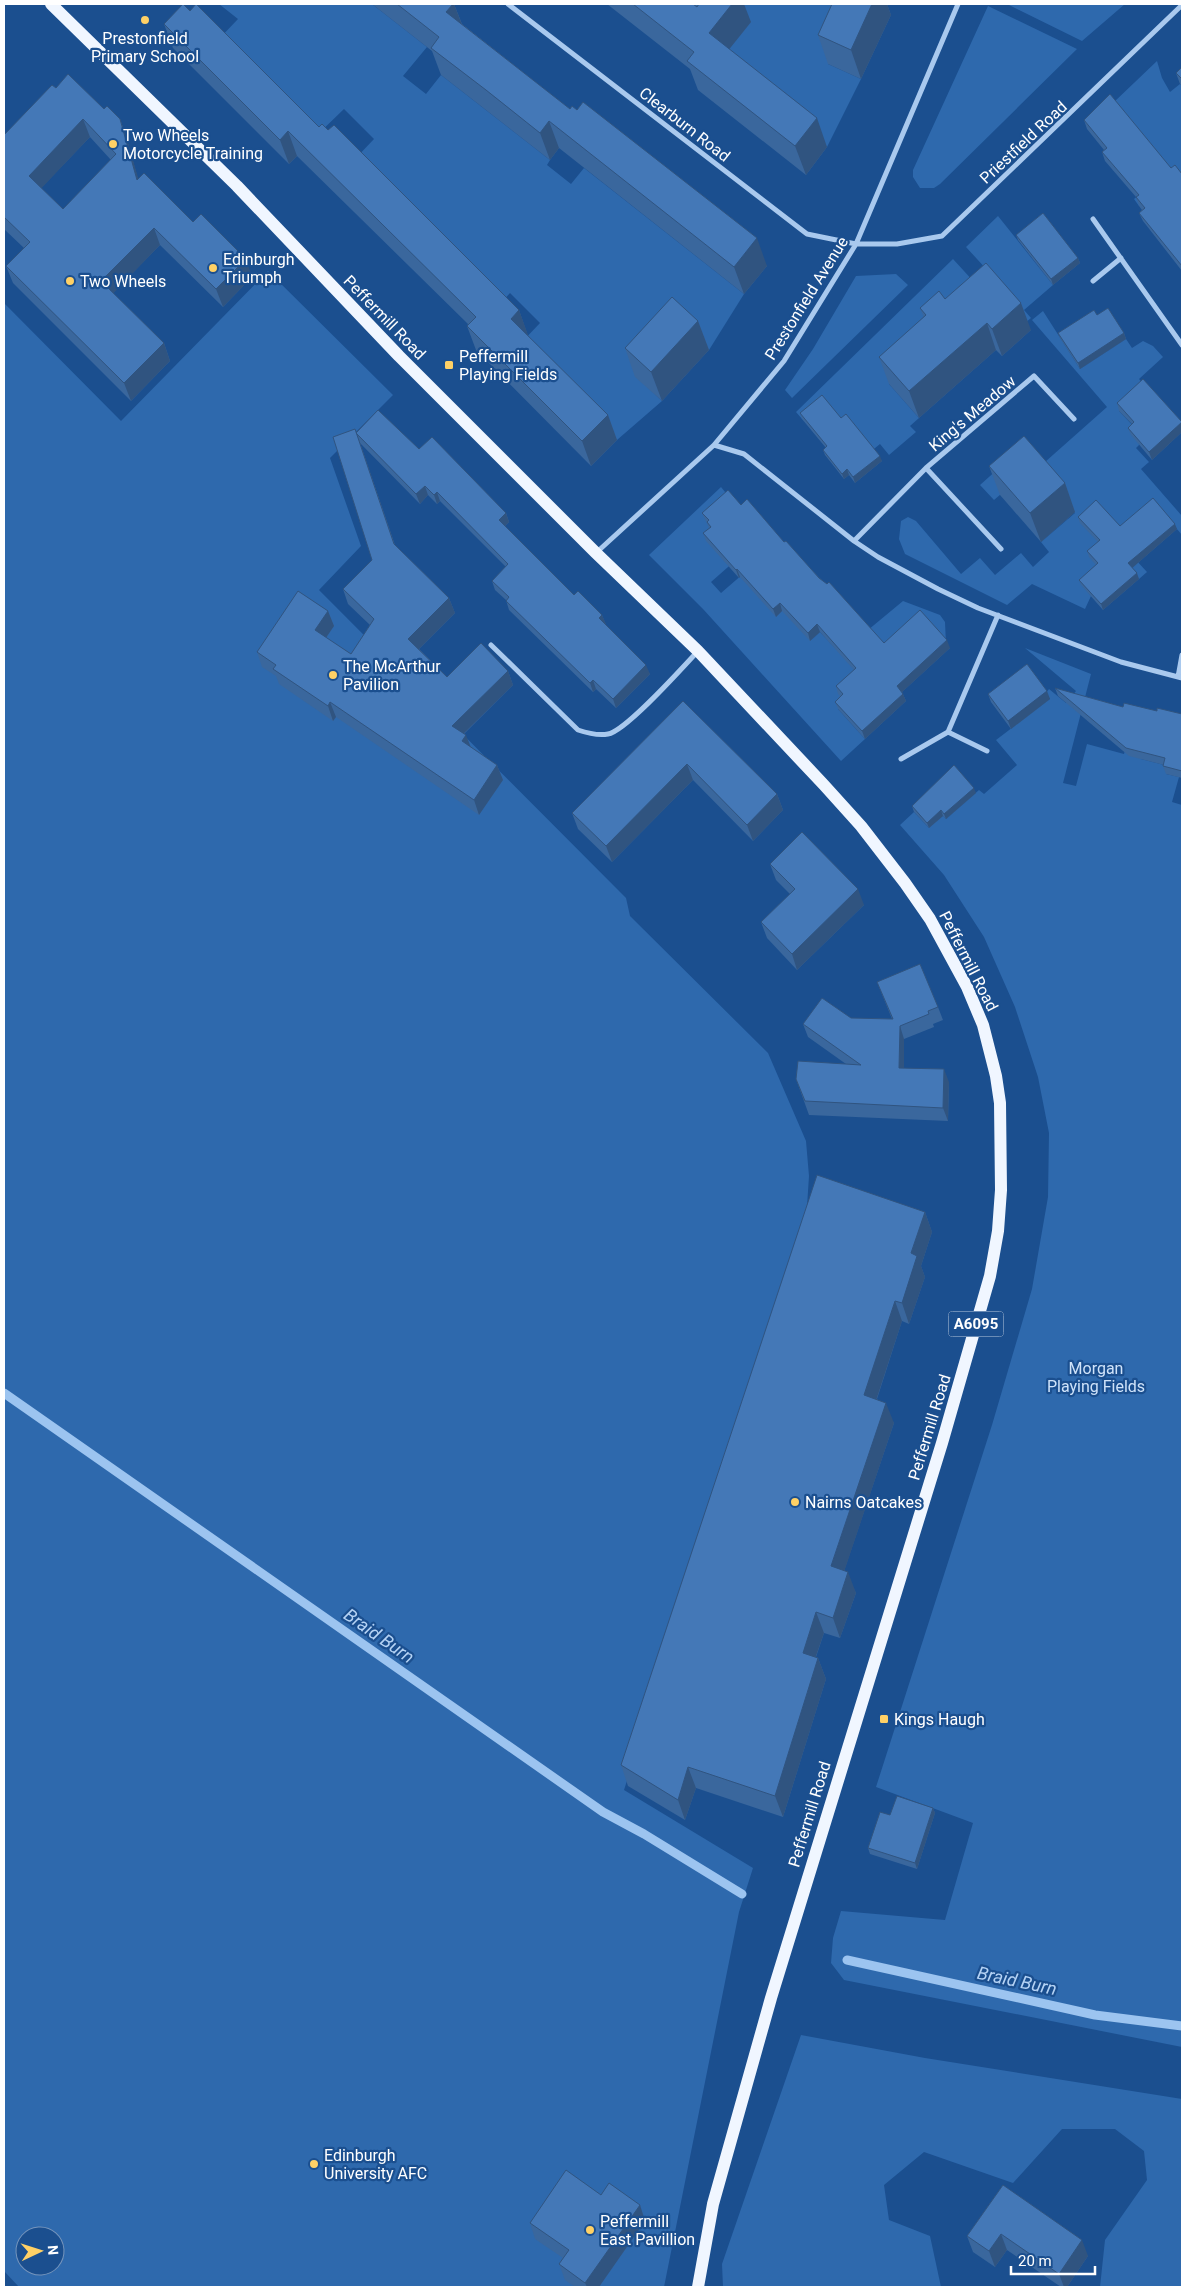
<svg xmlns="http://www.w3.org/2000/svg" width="1186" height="2291" viewBox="0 0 1186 2291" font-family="Roboto,sans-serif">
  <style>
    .green { fill: #2e69ad; fill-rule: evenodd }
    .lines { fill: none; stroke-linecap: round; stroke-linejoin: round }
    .stream { stroke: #9cc4f0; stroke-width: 9 }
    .street { stroke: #a9c9ee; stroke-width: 5 }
    .primary { stroke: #f0f6ff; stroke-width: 12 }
    .wall { fill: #3a679d; fill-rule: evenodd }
    .shaded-wall { fill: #305480 }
    .building { fill: #4478b7; stroke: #305480; fill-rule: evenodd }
    .poi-dot { fill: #ffd166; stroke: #1b4f8f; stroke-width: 2 }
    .labels { text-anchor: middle; stroke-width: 4.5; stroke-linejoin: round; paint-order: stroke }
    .shield { fill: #1b4f8f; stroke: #bbcadd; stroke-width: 1 }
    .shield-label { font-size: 15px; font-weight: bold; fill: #fff }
    .poi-label { font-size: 16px; fill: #fff; stroke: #1b4f8f; text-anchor: start }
    .street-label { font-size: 16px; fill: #fff; stroke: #1b4f8f }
    .park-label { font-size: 16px; fill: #cfe3fa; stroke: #1b4f8f }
    .water-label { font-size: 18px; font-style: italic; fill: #b5d3f5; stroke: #1b4f8f }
  </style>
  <rect width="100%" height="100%" fill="#1b4f8f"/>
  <path class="green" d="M219,4h153l55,43 -24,29 23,18 15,-19 109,85 -3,5 24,19 13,-16 160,126 -35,56 -27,-24 -46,50 26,25 -45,39 -97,-96 20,-21 -30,-30 -11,12 -145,-145 20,-21 -30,-30 -30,29 -97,-97 21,-22z
    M666,4h189l-27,60 33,15 -34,68 -108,-85 -12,-26z
    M1007,4h118l-43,37z
    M988,6l89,43 -137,135 -6,4h-14l-7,-11v-7z
    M1157,61l5,17 8,14 10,-8 2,2v93l-43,27 -5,-7 6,-5 -27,-91z
    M998,216l55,69 -29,25 7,8 -6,5 -136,61 30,34 -9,8 6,6 -27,23 -9,-11 -11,9 -67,-34 -6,-7 157,-153 22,24 13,-12 -22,-24z
    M268,271l125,124 -63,63 31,88 -42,44 307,308 4,18 138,137 38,88 3,35 -3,46 -182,568 129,78 -14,44 -75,375h-645l-15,-16v-1968l117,118zM25,2236h30v30h-30z
    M896,274l12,11 -116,113 -7,-8 28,-41 43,-73z
    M1043,311l37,58 46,-30 6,9 11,-7 10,5 10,11 -24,22 7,8 -27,24 18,19 2,15 -3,3 13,14 -8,7 41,47v19l-27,-32 -32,28h-14l38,41 -8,7 -22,-25 -35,31 9,11 -6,13 -53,-25 -25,21 -102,-51 -6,-15 2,-18 7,-4 8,4 45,53 19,-16 15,17 26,-22 12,14 16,-15 -8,-10 34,-29 -40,-48 -41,35 -14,-15 47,-42 18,19 62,-55 -75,-87z
    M721,487l9,11 -18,30 24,32 -25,22 10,11 60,-52 -5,75 40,-36 -5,60 9,-8 15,16 33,-18 35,-29 37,14 5,7 1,22 -78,23 -22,35 -8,7 27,30 -24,22 -138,-152 -54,-54z
    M1025,648l66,26 -28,109 13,3 11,-42 37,10 11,-41 14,12 -8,34 27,7 -2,8 13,3 -7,25 10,3v1242l-338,-67 -13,-17 2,-25 8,-27 104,9 28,-97 -97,-36 116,-362 40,-136 16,-92 1,-64 -11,-56 -23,-70 -31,-70 -40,-62 -44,-50 14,-13 15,16 -1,-29 18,20 33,-29 5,4 33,-29 -21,-25 54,-41 -4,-6 3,-4 17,14 10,-12z
    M801,2035l124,23 257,41v188h-82l5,-47 42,-60 -3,-29 -29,-22h-53l-49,54 -89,-31 -40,33 5,35 41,16 11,51h-218l-1,-23z"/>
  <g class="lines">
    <path class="stream" d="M4,1393l599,419 41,22 98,60
      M847,1960l248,55 87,11"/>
    <path class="street" d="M508,4l299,230 49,10h41l45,-8 240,-231
      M1093,219l89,126
      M1093,281l28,-23
      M714,445l30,9 110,87 24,16 60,32 40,19 143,54 61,16
      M926,468l75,81
      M854,541l72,-73 108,-92 40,43
      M597,552l117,-107 70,-84 72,-117 102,-240
      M491,645l87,85c9,3 19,6 30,4 18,-3 75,-67 90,-83
      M1178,677l4,-22
      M948,732l39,19
      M901,759l47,-27 50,-117"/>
    <path class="primary" d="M51,4l186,182 162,170 197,197 102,98 126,134 37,41 44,57 25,36 37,68 16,38 13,51 4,27 1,87 -3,41 -8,45 -48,167 -171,555 -58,206 -15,83"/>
  </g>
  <path class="wall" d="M372,4h82l8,20 305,242 -23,28 -185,-146 -9,12 -109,-85 -9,-24z
    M607,4h86l4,3 54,15 -22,27 98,98 -21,28 -108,-85 -8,-21z
    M832,4h55l4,11 -30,64 -33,-15 -10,-29z
    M190,11l329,299 9,26 80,79 9,25 -26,26 -115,-116 -9,-24 1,-2 -171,-168 -8,8 -116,-116 -9,-24z
    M1182,67v19l-2,-2 -4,-11z
    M56,88l48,21 16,10 6,17 12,43 55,43 59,55 -29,30 -63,-62 -47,48 51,50 6,18 -39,40 -118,-118 -7,-17 18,-18 -20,-19v-94zM90,137l21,23 -48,49 -22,-21z
    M1084,120l98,54v97l-39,-50 -4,-8 3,-3 -3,-4 -3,-9 -31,-36 -3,-9 2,-2 -17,-21z
    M1016,235l62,23 2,5 -27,22 -35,-45z
    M945,299l86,31 -29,26 -6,-6 -77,68 -30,-34 -10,-27 45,-39 -4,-10z
    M1097,315l27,18 2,6 -46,30 -20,-31 -2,-5z
    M698,321l11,29 -47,51 -27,-24 -10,-29z
    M1117,403l65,21v8l-30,28 -21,-25 -3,-7 4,-4 -13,-13z
    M800,413l41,5 41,43 -27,22 -6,-8 -5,4 -19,-24 -2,-5 3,-2 -24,-29z
    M356,433l63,16 87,64 3,9 -4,4 69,69 28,20 4,10 44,49 -34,34 -20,-19 -3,3 -84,-82 -3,-10 -11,-10 -3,-9 14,-14 -66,-66 -3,3 -9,-9 -8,9 -60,-61 35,102 54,53 6,15 -36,36 28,28 61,-6 5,14 -49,49 6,13 27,18 6,15 -24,35 -143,-98 -3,4 -54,-37 -3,-8 -14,-9 -5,-15 71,-41 6,15 -8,12 25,16 19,-29 -22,-21 -5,-15 29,-29z
    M989,466l76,17 10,29 -34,30 -41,-47z
    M741,505l43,37 100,101 66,5 -48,44 4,9 -41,38 -27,-30 -3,-7 5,-6 -2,-2 -2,-8 18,-16 -34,-38 -10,9 -28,-30 -6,6 -36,-40 -1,1 -33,-37 -3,-8 6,-5 -7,-15z
    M1078,517l42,9 57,3 -45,39 7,11 -36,31 -22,-25 -2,-5 17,-15 -7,-8 -2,-6 11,-9 -18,-19z
    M1055,688l68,19 59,7v64l-16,-4 -3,-8 1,-1 -35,-9 -71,-60z
    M988,694l62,5 -39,30 -20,-27z
    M683,701l94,93 6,16 -30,31 -60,-61 -81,82 -34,-33 -6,-16z
    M976,793l-30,26 -3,-3 -14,12 -15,-16 -2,-6z
    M770,864l94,41 -67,65 -30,-32 -6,-16 29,-28 -14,-14z
    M877,982l61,25 5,13 -10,4 1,3 -30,12v29l45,14 -1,39 -139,-6 -13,-36 50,-15 -38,-27 -5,-13 48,-6 41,1z
    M925,1212l7,20 -11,34 4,11 -16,47 -7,-3 -25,78 17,24 -50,148 12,22 -16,45 -16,-5 -8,24 2,1 8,21 -43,138 -87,-29 -11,32 -57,-34 -7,-21z
    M933,1808l2,5 -18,56 -47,-15 -2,-6 22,-33z
    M1003,2185l85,71 -21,31h-6l-54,-37 -12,17 -22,-15 -6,-16z
    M601,2195l39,10 5,16 -46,66h-24l-10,-7 -6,-16 4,-6 -28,-19 -5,-16z"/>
  <path class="shaded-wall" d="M453,4h1l10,26 -18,-18z
    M732,4h12l7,18 -32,40 -10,-29z
    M872,4h15l4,11 -30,64 -10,-29z
    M817,118l10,29 -21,28 -11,-29z
    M83,119l7,18 -54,57 -7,-18z
    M120,119l6,17 18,62 -7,-18z
    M549,121l10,27 -9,12 -10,-27z
    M288,131l9,25 -8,8 -9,-24z
    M154,228l6,17 -52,54 -7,-18z
    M757,238l10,28 -23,28 -10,-27z
    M1078,258l2,5 -27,22 -2,-6z
    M246,259l6,18 -29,30 -7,-18z
    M1021,303l10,27 -29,26 -10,-27z
    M519,310l9,25 -8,9 -9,-25z
    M698,321l11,29 -47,51 -11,-29z
    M987,323l9,27 -77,68 -10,-27z
    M1124,333l2,6 -46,30 -2,-6z
    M164,343l6,18 -39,40 -7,-18z
    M608,415l9,25 -26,26 -9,-25z
    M1182,422v10l-30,28 -3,-8z
    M880,456l2,5 -27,22 -2,-6z
    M847,469l2,6 -5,4 -2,-5z
    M1065,483l10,29 -34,30 -11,-29z
    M425,486l3,9 -8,9 -4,-10z
    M437,492l3,9 -3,3 -3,-9z
    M506,513l3,9 -7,7 -3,-9z
    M1175,524l2,5 -46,40 -3,-6z
    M737,569l3,8 -1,1 -3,-8z
    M1137,573l2,6 -36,31 -2,-6z
    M449,598l6,15 -41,41 -6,-15z
    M780,603l2,8 -6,6 -3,-8z
    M328,611l6,15 -13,19 -6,-15z
    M602,615l4,9 -3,3 -4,-9z
    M817,624l3,8 -10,9 -2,-8z
    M947,640l3,8 -50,46 -3,-8z
    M646,665l4,9 -34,34 -3,-9z
    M508,671l5,14 -56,55 -5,-14z
    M593,680l3,9 -3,3 -3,-9z
    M1047,691l3,8 -39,30 -3,-8z
    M903,694l3,7 -41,38 -3,-8z
    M330,702l6,15 -3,4 -5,-15z
    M466,735l6,15 -10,-9z
    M687,764l6,16 -81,82 -6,-16z
    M497,765l6,15 -24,35 -5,-15z
    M974,788l2,5 -30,26 -2,-5z
    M777,794l6,16 -30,31 -6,-16z
    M941,810l2,6 -14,12 -2,-5z
    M858,889l6,16 -67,65 -5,-16z
    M900,1026l4,13v42l-5,-13z
    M944,1069l5,13 -1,39 -5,-13z
    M925,1212l7,20 -11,34 4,11 -16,47 -7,-21 9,-50z
    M895,1301l7,20 -31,95 -7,-21z
    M886,1403l8,20 -55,164 -8,-21z
    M848,1572l8,21 -16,45 -7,-20z
    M816,1612l8,21 -14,40 -7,-20z
    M818,1658l8,21 -43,138 -8,-21z
    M688,1767l8,21 -11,32 -7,-20z
    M933,1808l2,5 -18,56 -2,-6z
    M640,2205l5,16 -46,66h-12l-2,-4z
    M1001,2234l6,16 -12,17 -6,-16z
    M1082,2240l6,16 -21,31h-3l-5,-13z"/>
  <path class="building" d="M183,4l7,7 6,-7 123,123 3,-3 6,6 6,-5 185,185 -8,9 97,96 -26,26 -115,-115 9,-9 -188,-186 -8,9 -116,-116z
    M397,4h56l-7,8 124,97 2,-3 5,4 6,-8 174,136 -23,29 -185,-146 -9,12 -54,-43 -55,-42 8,-11z
    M633,4h60l4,3 2,-3h33l-23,29 108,85 -22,28 -108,-85 7,-9z
    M832,4h40l-21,46 -33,-15z
    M1182,67v12l-6,-6z
    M68,74l36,35 3,-3 13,13 17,61 7,-7 49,49 8,-8 45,45 -30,30 -62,-61 -53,53 63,62 -40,40 -118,-117 24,-24 -26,-25v-82l48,-50 4,3zM83,119l33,35 -53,55 -34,-33z
    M1110,94l61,74 4,-3 7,9v92l-43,-53 6,-5 -9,-11 3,-2 -37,-43 5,-4 -23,-28z
    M1043,213l35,45 -27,21 -35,-44z
    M986,263l35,40 -29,26 -5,-6 -78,68 -30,-34 47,-42 -6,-7 19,-17 6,8z
    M672,297l26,24 -47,51 -26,-24z
    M1108,308l16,25 -46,30 -20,-30 36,-23 3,5z
    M1143,379l39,43 -33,30 -21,-24 6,-6 -17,-19z
    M822,395l19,23 5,-4 34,42 -27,21 -6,-8 -5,5 -19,-24 4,-4 -27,-33z
    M378,410l41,39 13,-12 74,76 -7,7 75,75 4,-4 24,24 -3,3 47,47 -33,34 -20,-19 -3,3 -84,-82 3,-4 -17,-16 16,-17 -71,-72 -3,3 -9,-9 -9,8 -60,-61z
    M355,429l39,115 55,54 -41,41 39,38 34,-34 27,28 -56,55 14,9 -4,6 35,24 -23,35 -144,-98 -2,4 -55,-37 3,-4 -19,-13 41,-61 30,20 -13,19 36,24 23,-35 -31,-30 29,-29 -39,-123z
    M1024,436l41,47 -35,30 -41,-47z
    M728,490l13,15 6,-6 37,43 2,-1 33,37 8,6 2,-2 55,61 36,-33 27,30 -50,46 6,8 -41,37 -27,-29 8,-8 -7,-8 20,-18 -39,-44 -9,9 -28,-30 -7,6 -36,-40 -1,1 -33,-37 8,-6 -4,-5 2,-2 -7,-7z
    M1153,498l22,26 -47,39 9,10 -36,31 -22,-24 19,-17 -11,-12 13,-11 -22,-23 18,-17 24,26z
    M1027,664l20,27 -39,30 -20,-27z
    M1055,688l68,19 1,-4 33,8v-3l25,6v57l-19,-5 2,-8 -39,-10z
    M683,701l94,93 -30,31 -60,-61 -81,82 -34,-33z
    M954,765l20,23 -30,26 -3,-4 -14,13 -15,-17z
    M802,832l56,57 -66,65 -31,-32 34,-33 -25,-25z
    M920,964l18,43 -10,4 1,3 -29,12 -1,42 45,1 -1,39 -138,-7 -9,-22 2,-18 63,4 -58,-41 19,-26 29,20 42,1 -16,-37z
    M817,1175l108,37 -14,41 6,3 -15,47 -7,-2 -31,94 22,8 -55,163 17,6 -15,46 -17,-6 -13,41 15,5 -43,138 -87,-29 -10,33 -57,-35z
    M897,1796l36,12 -18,55 -47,-15 12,-36 10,3z
    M566,2170l35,25 8,-12 31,22 -55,78 -26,-19 10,-14 -39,-27z
    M1003,2185l79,55 -23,34 -58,-40 -12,17 -22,-15z"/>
  <g class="poi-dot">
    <circle cx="145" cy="20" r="5"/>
    <circle cx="113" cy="144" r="5"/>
    <circle cx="213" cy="268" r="5"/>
    <circle cx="70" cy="281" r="5"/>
    <rect x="444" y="360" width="10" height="10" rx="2.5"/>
    <circle cx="333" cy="675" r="5"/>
    <circle cx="795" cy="1502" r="5"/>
    <rect x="879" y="1714" width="10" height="10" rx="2.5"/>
    <circle cx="314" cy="2164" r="5"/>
    <circle cx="590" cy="2230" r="5"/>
  </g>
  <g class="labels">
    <rect class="shield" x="948.5" y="1311.5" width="55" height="25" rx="4"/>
    <g class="shield-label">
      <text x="976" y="1329">A6095</text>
    </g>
    <g class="poi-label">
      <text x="145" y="44" text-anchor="middle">Prestonfield<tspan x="145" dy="18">Primary School</tspan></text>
      <text x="123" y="141">Two Wheels<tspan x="123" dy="18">Motorcycle Training</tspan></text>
      <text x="223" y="265">Edinburgh<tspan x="223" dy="18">Triumph</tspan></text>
      <text x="80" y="287">Two Wheels</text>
      <text x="459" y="362">Peffermill<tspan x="459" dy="18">Playing Fields</tspan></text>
      <text x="343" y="672">The McArthur<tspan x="343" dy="18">Pavilion</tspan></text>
      <text x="805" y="1508">Nairns Oatcakes</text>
      <text x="894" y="1725">Kings Haugh</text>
      <text x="324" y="2161">Edinburgh<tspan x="324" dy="18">University AFC</tspan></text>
      <text x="600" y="2227">Peffermill<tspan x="600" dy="18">East Pavillion</tspan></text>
    </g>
    <g class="street-label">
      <text transform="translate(685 124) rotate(38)" y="6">Clearburn Road</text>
      <text transform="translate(1023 142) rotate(-43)" y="6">Priestfield Road</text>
      <text transform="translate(806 298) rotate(-58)" y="6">Prestonfield Avenue</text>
      <text transform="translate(385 317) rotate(46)" y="6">Peffermill Road</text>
      <text transform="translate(972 413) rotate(-40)" y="6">King's Meadow</text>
      <text transform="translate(969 961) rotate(63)" y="6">Peffermill Road</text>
      <text transform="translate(929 1427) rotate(-73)" y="6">Peffermill Road</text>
      <text transform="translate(809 1814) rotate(-73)" y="6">Peffermill Road</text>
    </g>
    <g class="park-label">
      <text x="1096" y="1374">Morgan<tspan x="1096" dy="18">Playing Fields</tspan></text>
    </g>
    <g class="water-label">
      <text transform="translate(379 1636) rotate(35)" y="6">Braid Burn</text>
      <text transform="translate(1017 1981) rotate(12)" y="6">Braid Burn</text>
    </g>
  </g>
  <rect width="1186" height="2291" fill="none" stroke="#ffffff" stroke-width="10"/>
  <g transform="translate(40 2251) rotate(86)"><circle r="24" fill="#1b4f8f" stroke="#7695bc"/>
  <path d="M0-4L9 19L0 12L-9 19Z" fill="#ffd166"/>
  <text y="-8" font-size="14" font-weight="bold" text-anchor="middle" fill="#ffffff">N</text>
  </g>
  <path d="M1011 2266v8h84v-8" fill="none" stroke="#ffffff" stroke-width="2.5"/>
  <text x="1018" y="2266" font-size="15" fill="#ffffff" stroke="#1b4f8f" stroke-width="4" paint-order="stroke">20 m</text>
</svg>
